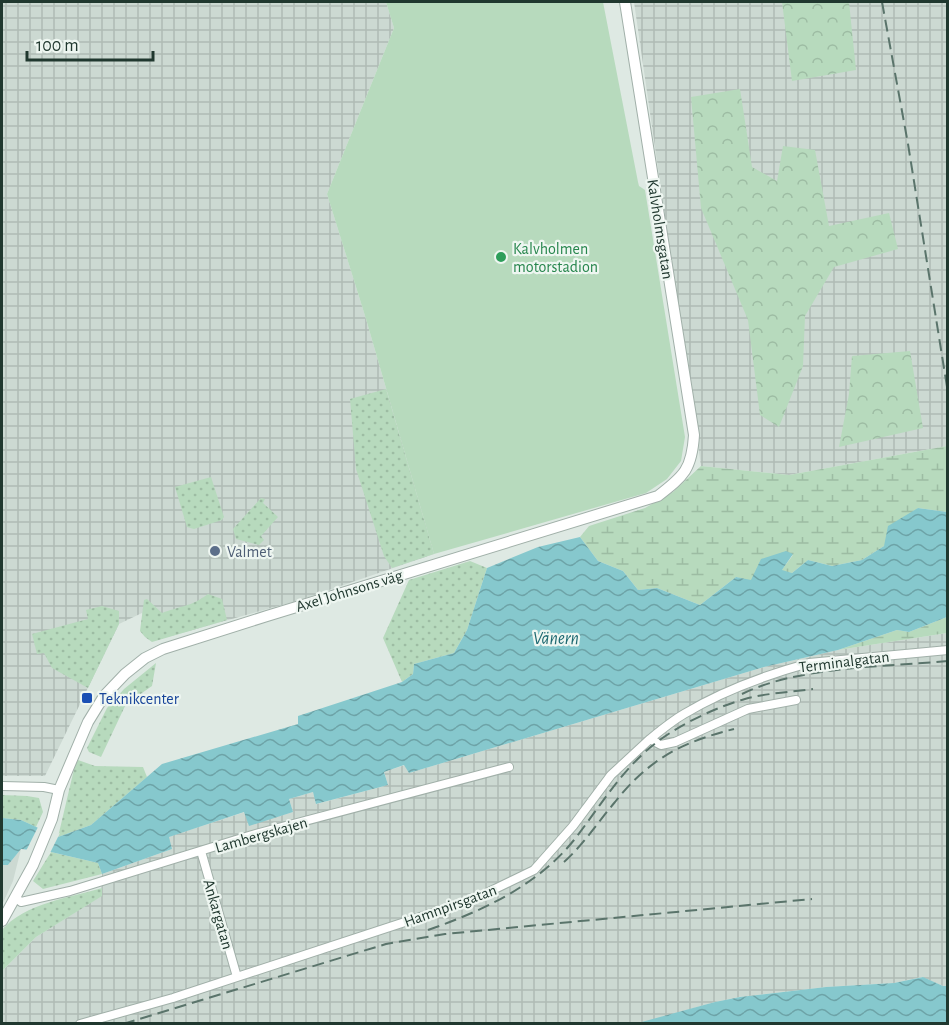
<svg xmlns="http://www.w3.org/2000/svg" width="949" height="1025" viewBox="0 0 949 1025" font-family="'Alegreya Sans',sans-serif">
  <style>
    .built { fill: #ccd9d2 }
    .industrial { fill: url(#industrial-grid) }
    .grass { fill: url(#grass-dots) }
    .forest { fill: url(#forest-crowns) }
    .wetland { fill: url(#wetland-marsh) }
    .garden { fill: #b7dabd }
    .water { fill: url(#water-waves) }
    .pier { fill: #dee9e3 }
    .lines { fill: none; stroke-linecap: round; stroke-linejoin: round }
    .minor-casing { stroke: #a1b0a9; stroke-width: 10 }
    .tertiary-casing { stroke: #a1b0a9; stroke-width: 12 }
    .minor { stroke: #fff; stroke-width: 8 }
    .tertiary { stroke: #fff; stroke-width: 10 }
    .rail { stroke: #5a746b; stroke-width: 2; stroke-dasharray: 12 6; stroke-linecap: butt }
    .leisure-dot { fill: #2e9e5b; stroke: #eef6f1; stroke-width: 2 }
    .service-dot { fill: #5c6f8a; stroke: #eef6f1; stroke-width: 2 }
    .transit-dot { fill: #1a4fb4; stroke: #eef6f1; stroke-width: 2 }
    .labels { text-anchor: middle; stroke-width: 4.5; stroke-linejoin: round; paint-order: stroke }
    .street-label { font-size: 16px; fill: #20382f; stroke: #eef6f1 }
    .leisure-label { font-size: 16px; fill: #27864d; stroke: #eef6f1; text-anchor: start }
    .service-label { font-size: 16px; fill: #4e5e75; stroke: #eef6f1; text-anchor: start }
    .transit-label { font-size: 16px; fill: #164399; stroke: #eef6f1; text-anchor: start }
    .water-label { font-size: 18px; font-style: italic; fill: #1d6971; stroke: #eef6f1 }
  </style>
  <defs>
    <pattern id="industrial-grid" width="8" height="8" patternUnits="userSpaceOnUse" patternTransform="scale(1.5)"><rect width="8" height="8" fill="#ccd9d2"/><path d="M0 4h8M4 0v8" fill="none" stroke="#afbbb5"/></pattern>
    <pattern id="grass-dots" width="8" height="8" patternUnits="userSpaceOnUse" patternTransform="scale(1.5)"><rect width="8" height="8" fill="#b7dabd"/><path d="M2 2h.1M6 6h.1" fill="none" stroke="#9dbca3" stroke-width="1.8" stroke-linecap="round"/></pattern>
    <pattern id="forest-crowns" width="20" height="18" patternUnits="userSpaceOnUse" patternTransform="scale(1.5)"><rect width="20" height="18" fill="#b7dabd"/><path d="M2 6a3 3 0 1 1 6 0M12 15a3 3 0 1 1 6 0" fill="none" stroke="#9dbca3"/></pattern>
    <pattern id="wetland-marsh" width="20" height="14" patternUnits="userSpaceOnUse" patternTransform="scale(1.5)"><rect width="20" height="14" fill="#b7dabd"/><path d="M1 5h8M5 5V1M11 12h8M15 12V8" fill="none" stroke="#9dbca3"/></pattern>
    <pattern id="water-waves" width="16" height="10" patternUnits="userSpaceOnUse" patternTransform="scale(1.5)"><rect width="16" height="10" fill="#86c8cd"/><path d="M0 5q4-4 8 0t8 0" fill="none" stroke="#6da3a7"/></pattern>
  </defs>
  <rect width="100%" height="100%" fill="#dee9e3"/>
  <path class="built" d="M21,849l-8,32 -11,24v-40h6z"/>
  <path class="industrial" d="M2,2h384l8,26 -67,166 39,125 68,235 -134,46 -147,41 -11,-28 -23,11 -74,152h-43z
    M634,2h313v444l-158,29 -88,-9z
    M947,633v353h-4l-21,-9 -28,6 -68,4 -86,10 -25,5 -77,22 -49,-1 -5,-2 -9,3h-573v-53l34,-34 65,-41 1,-22 70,-25 -4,-12 77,-25 4,13 44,-13 -4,-13 24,-7 4,12 71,-19 -4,-13 21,-7 4,8 355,-106 74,-17z"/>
  <path class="grass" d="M386,389l48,165 -42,14 -8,-12 -28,-87 -6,-70z
    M211,477l13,40 -2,3 -28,9 -7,-2 -12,-40z
    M261,498l4,1 -2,4 15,14 -17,19 3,4 -5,5 -23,-6 -3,-10z
    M470,561l17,7 -20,62 -13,23 -40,11 -1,10 -11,8 -19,-44 26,-58z
    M208,594l14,5 5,21 -75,22 -7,-5 -5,-6 4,-31 3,-1 15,14c18,-7 29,-6 46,-19z
    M102,606l17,5v13l-31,64 -36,-20 -8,-15 -7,1 -5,-20 56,-15 -2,-9z
    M156,663l-4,23 -26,18 -25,53 -12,-5 -2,-4 20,-40 17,-19z
    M78,760l17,6 48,1 4,10 -56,48 -33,12 17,-72z
    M2,795l25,1 12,2 4,14 -7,15 -15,-7 -19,-2z
    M51,852l47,11 4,11 -59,15 -10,-8z
    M102,888v8l-66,41 -34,34v-41c23,-27 67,-32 100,-42z"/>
  <path class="forest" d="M782,2h67l7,68 -64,11z
    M740,89l12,78 25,14 6,-35 32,4 14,76 60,-13 9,36 -64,18 -29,49 -2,50 -24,61 -19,-12 -12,-95 -47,-112 -10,-111z
    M910,351l13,77 -84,19 10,-53 3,-38z"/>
  <path class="wetland" d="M947,446v66l-29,-4 -34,38 -22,14 -30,6 -24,-6 -16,13 -11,-2 12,-16 -42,26 -15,-4 -36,28 -43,-17 -19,2 -15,-19 -25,-10 -18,-24 9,-11 56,-18 28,-16 28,-26 88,9z
    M947,617v16l-109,17 59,-20 12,2z"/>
  <path class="garden" d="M386,2h217l35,180 1,4 6,4 40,247 -4,24 -14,18 -21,14 -212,61 -68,-235 -39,-125 67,-166z"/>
  <path class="water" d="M918,508l29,4v105l-38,15 -12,-2 -59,20 -74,17 -355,106 -5,-8 -20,7 4,13 -72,19 -3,-12 -24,7 4,13 -44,14 -5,-14 -75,25 3,12 -70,25 -4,-11 -47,-11 -30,-3 -13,16h-6v-47l19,2 37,17 33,-12 71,-61 136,-40v-8l104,-34 11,-8 1,-10 40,-11 13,-23 20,-62 51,-21 42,-10 18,24 25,10 15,19 19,-2 43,17 36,-28 15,3 10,-21 25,-8 7,3 -11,16 10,3 16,-13 24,6 30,-6 22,-14 4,-20z
    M923,977l20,9h4v37h-309l77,-21 25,-5 86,-10 68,-4z"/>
  <path class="pier" d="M39,825l19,9 2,-1 -11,22 -24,-2z"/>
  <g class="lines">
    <defs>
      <path id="minor" d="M650,739c11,-9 22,-18 34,-25 38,-23 82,-39 125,-51l139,-13
        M2,786l42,1 15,3
        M201,851l36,126
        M16,898l5,4 49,-11 182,-56 257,-68
        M80,1024l93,-26 299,-98 62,-30 39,-44 38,-51 39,-36 11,6 14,-3 73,-33 48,-9"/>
      <path id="tertiary" d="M2,921l31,-56 19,-46 7,-29 29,-68 16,-26 21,-22 20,-16 18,-9 104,-33 391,-120c26,-20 34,-27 36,-61l-69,-433"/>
    </defs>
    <use href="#minor" class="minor-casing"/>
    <use href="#tertiary" class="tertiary-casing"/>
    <use href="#minor" class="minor"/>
    <use href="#tertiary" class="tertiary"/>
    <path class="rail" d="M882,2l26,142 40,249
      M742,694c57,-28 142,-27 206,-33
      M564,862c20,-18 34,-40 51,-60 34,-43 67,-60 119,-73
      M428,930c54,-19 109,-44 146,-90 25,-32 46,-68 78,-94 24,-20 64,-39 93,-47 22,-6 46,-7 68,-10
      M123,1024l263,-80 59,-10 367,-35"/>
  </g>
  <circle class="leisure-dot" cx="501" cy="257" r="6"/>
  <circle class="service-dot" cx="215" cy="551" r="6"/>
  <rect class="transit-dot" x="81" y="692" width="12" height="12" rx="3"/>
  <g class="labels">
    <g class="street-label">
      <text transform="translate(661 229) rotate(81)" y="6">Kalvholmsgatan</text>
      <text transform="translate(349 590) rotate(-17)" y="6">Axel Johnsons väg</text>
      <text transform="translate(844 661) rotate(-7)" y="6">Terminalgatan</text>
      <text transform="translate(261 834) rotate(-16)" y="6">Lambergskajen</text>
      <text transform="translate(450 905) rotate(-20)" y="6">Hamnpirsgatan</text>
      <text transform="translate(219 914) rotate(74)" y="6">Ankargatan</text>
    </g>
    <g class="leisure-label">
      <text x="513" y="254">Kalvholmen<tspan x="513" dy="18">motorstadion</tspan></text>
    </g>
    <g class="service-label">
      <text x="227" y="557">Valmet</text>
    </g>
    <g class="transit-label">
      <text x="99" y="704">Teknikcenter</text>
    </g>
    <g class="water-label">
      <text x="556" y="644">Vänern</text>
    </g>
  </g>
  <rect width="949" height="1025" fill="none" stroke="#20382f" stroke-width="6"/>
  <path d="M27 51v9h126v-9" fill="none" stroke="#20382f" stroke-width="3"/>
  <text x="36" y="51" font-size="18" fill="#20382f" stroke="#eef6f1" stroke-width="4.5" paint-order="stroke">100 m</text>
</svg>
